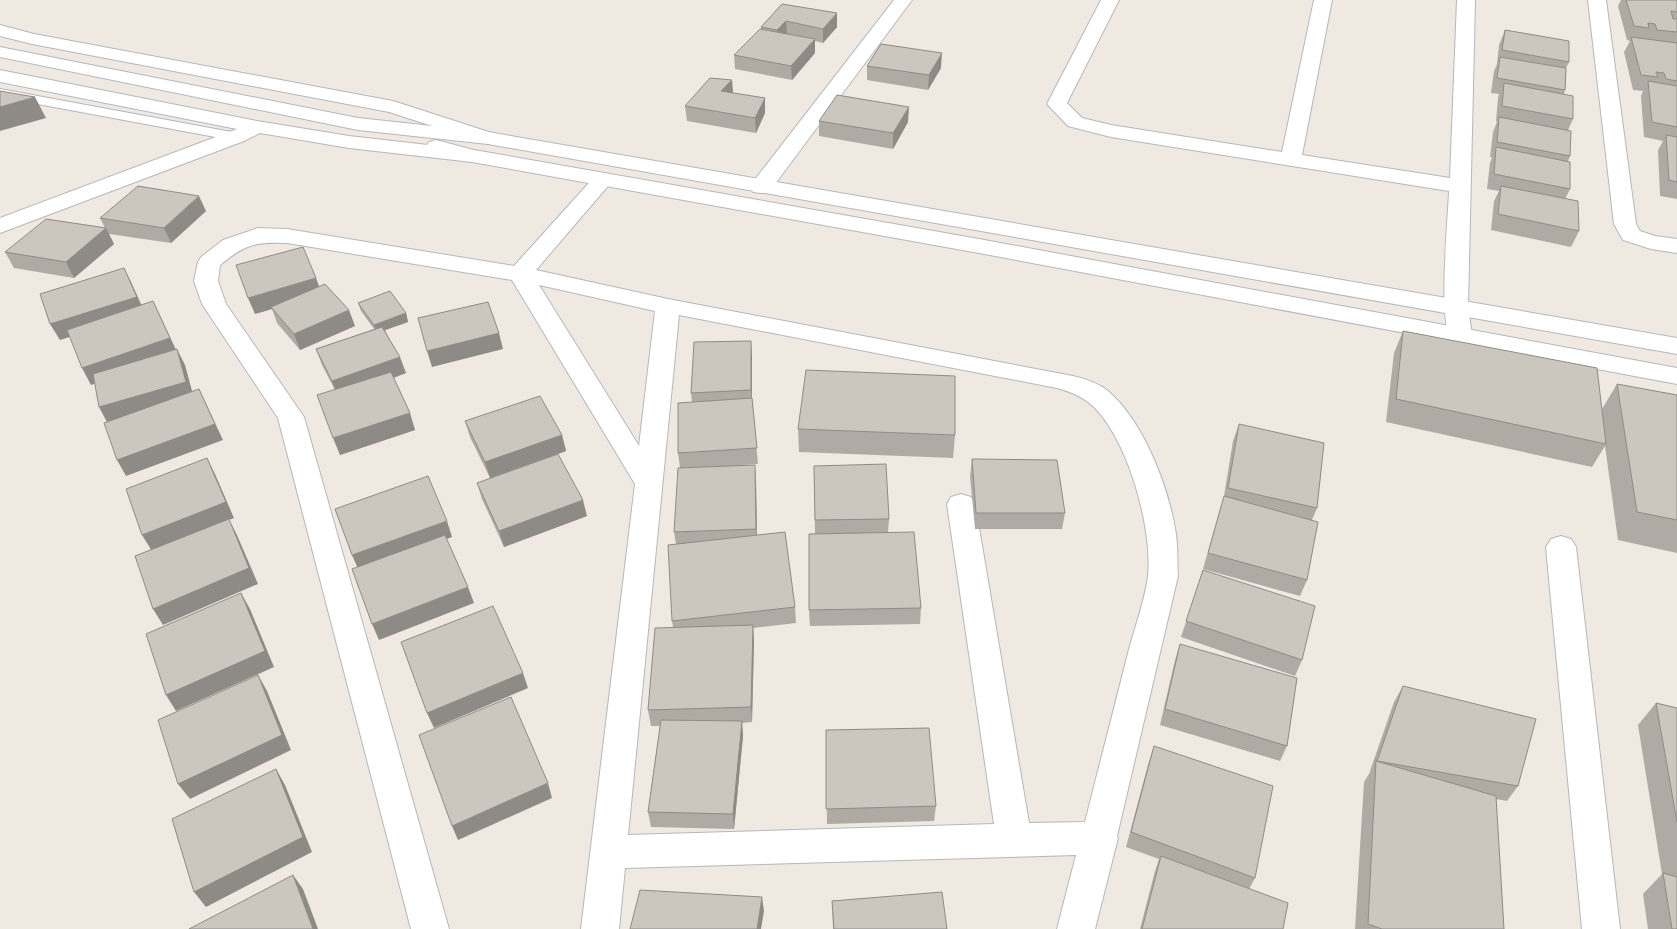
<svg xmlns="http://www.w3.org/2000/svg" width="1677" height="929" viewBox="0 0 1677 929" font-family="'Open Sans',sans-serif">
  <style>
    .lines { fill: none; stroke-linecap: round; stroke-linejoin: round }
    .service-casing { stroke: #b4b7c1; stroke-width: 2 }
    .minor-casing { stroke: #b4b7c1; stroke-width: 2 }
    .tertiary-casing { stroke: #b4b7c1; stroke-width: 2 }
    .service { fill: #fff; fill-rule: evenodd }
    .minor { fill: #fff; fill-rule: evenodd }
    .tertiary { fill: #fff; fill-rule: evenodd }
    .wall { fill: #afaba4 }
    .shaded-wall { fill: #8e8b86 }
    .building { fill: #cbc7bf; stroke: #8e8b86 }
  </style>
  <rect width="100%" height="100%" fill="#efe9e1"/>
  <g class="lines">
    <defs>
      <path id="service" d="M0,89l237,44 5,1 2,3 -2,3 -5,1 -237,-44z"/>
      <path id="minor" d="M894,0h18l-143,192 -8,1 -8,-1 -3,-5 3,-5z
        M1101,0h18l-52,103 15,15 29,7 171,27 32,-152h18l-30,155 148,23 7,-178h18l-7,307 4,28 -3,5 -9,3 -9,-3c-13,-20 -3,-120 -2,-149l-338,-54 -43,-11 -21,-22z
        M1588,0h18l30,224 4,7 15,5 22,3v14l-26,-4 -28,-9 -9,-16z
        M0,25l34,9 359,67 102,33 3,4 -3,4 -7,2 -99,-32 -357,-68 -32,-8z
        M0,70l257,51 92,15 123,14 7,2 3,4 -3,4 -7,2 -123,-14 -89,-15 -16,8 -244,92v-15l237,-89 -237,-47z
        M603,173l7,2 4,4 -78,91 132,29 405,77c13,3 25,7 35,15 36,31 61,97 68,143 2,14 1,28 2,42l-61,260 1,2 -23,91h-38l19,-74 -451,13 -6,61h-38l54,-445 -123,-204 -225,-37c-33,-1 -41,1 -67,22l-2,16 8,23 78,113 145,512h-38l-133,-511 -76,-114 -8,-23 4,-19 3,-5 22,-17 35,-12 29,1 227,37 82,-91zM539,285l116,26 -16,135zM679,315l378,73c12,3 21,7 31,14 39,30 65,127 60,174 -3,24 -14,54 -20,77 -14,56 -29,113 -43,169l-56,1 -54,-319 -4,-7 -10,-3 -10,3 -4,7 47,320 -366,11z
        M1561,536l10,3 5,8 44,382h-38l-36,-382 5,-8z"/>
      <path id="tertiary" d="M0,47l358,71 130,14 1189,206v16l-1189,-210 -130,-14 -358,-73z
        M436,140l38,10 505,89 698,129v16l-698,-131 -507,-91 -43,-12 -3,-4 3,-4z"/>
    </defs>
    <use href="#service" class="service-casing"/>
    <use href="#minor" class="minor-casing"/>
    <use href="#tertiary" class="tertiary-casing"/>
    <use href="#service" class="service"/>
    <use href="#minor" class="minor"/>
    <use href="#tertiary" class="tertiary"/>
  </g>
  <path class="wall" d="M1621,0h56v199l-17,-3 -2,-46 5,-9 -19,-4 -3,-41 2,-5 -10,-1 -9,-38 6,-11 -3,-1 -9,-34z
    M782,4l55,23 -14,16 -8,-2v12l-23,27 -57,-11 -1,-14 27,-26v-2z
    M1505,30l64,32 -3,6 -1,22 -1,4 9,25 -5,11 2,26 -2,5 2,28 -5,10 14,32 -8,16 -80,-17 3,-29 5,-10 -12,-2 3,-26 2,-6h-2l3,-25 4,-10 -1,-1 2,-23 1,-4 -8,-1 3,-22 3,-7 2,-19z
    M867,66l74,2 -13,22 -61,-10z
    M732,80l1,13 32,20 -9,20 -69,-12 -2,-15z
    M819,121l89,1 -15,27 -74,-13z
    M206,211l-35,32 -62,-9 5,10 -40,34 -60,-10 -9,-16 100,-24 -5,-10z
    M319,287l36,39 -55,24 -23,-27 -5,-14 -17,5z
    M358,303l48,10 2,9 -23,8 21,43 -12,5 21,52 -75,25 -5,-65 -13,-25 -6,-16 58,-20 -13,-18z
    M1403,331l199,78 15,-25 60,11v158l-59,-13 -13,-94 -13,21 -206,-45 8,-69z
    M752,357v41l6,66 -18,1 16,16 1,54 38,72 1,16 -43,5 1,13 -2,81 -10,1 1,13 -9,93 -83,-2 -3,-15 12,-86h-9l-3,-16 25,-83 -1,-6 4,-77 -2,-12 6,-64 -2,-15 14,-51 -1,-9z
    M465,421l97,14 4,16 -76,27 -20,-41z
    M1239,424l78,84 -5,12 -5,60 -7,16 -97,-27 21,-73 9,-55z
    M798,429l157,6 -2,23 -154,-6z
    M972,459l93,54 -3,16h-87l-5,-53z
    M814,466l75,53 -1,13 33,76 -1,16 -110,2 -1,-16 6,-76z
    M477,483l110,33 -83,31 -22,-48z
    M1203,570l99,90 -7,16 -114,-39z
    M1180,644l107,102 -7,15 -120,-36 15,-65z
    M1403,686l115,100 -11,15 -11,-2 8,130h-149l9,-147 5,-8 25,-72z
    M1656,703l21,5v221h-29l-5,-35 19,-20 -24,-149z
    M826,730l110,76 -2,15 -107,3z
    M1154,746l101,132 -6,11 34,40h-143l15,-58 4,-12 -33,-12 23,-86z
    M832,901l115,28h-114z"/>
  <path class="shaded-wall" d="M837,13v14l-14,16v-14z
    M786,21l1,14 -9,10 -1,-15z
    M815,39v14l-23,27 -1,-14z
    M942,53l-1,15 -13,22 1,-15z
    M732,80l1,15 -12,-4z
    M35,97l11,21 -46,13v-24z
    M765,98v15l-9,20 -1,-15z
    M909,107l-1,15 -15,27v-16z
    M199,196l7,15 -35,32 -7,-15z
    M106,228l8,16 -40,34 -8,-16z
    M124,268l8,16 13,29 -85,27 -10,-16z
    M316,278l6,16 -51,13 1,2 -17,5 -7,-16z
    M153,301l25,53 -87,31 -9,-17z
    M349,310l6,16 -55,24 -6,-16z
    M406,313l2,9 -31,11 -3,-8z
    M499,333l4,16 -71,18 -5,-16z
    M751,341l1,16v50l-1,-17z
    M177,349l8,16 9,33 -86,26 -9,-17z
    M400,357l6,16 -68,24 -6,-16z
    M199,389l24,51 -97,36 -9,-16z
    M410,413l5,17 -75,25 -7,-17z
    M562,435l4,16 -76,27 -5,-16z
    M207,458l8,16 19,44 -5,2 8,15 21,49 -95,41 -10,-16 -1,-58 -10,-16z
    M755,465l1,16 1,64 -1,-16z
    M583,500l4,16 -83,31 -5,-16z
    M447,521l5,16 -93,34 -7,-16z
    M468,587l6,16 -95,37 -7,-16z
    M241,593l9,16 24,58 -98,44 -10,-16z
    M753,625l1,16 -2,81 -1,-15z
    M523,673l5,15 -94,40 -7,-15z
    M258,675l9,16 24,59 -101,49 -12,-15z
    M742,721l1,15 -9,93 -1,-15z
    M276,769l9,16 27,67 -106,55 -12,-15z
    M548,783l4,15 -94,42 -6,-14z
    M293,875l10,14 15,40h-5z
    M762,897l2,14 -3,18h-4z"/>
  <path class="building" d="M1626,0h51v12l-6,-1 2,8h4v13l-20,-2 -2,-6 -7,-1 1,5 -15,-2z
    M782,4l55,9 -14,16 -37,-8 -9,9 -16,-3z
    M760,29l55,10 -24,27 -57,-11z
    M1505,30l64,11v21l-67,-12z
    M1631,37l46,6v38l-11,-2 -2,-6 -8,-1 2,5 -17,-2z
    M881,44l61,9 -13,22 -62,-9z
    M1500,57l66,11 -1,22 -68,-12z
    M710,78l22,2 -11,11 44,7 -10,20 -70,-12z
    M1648,81l29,5v41l-25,-5z
    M1504,83l69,13v23l-71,-13z
    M0,91l35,6 -35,10z
    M837,95l72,12 -16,26 -74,-12z
    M1499,117l72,14 -1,25 -73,-14z
    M1666,135l11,2v45l-8,-2z
    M1496,147l74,15v27l-76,-15z
    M138,186l61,10 -35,32 -64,-10z
    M1501,186l77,15 1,30 -81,-17z
    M46,219l60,9 -40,34 -61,-10z
    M303,247l13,31 -68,20 -12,-33z
    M124,268l13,29 -87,27 -10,-30z
    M325,284l24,26 -55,24 -23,-27z
    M390,291l16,22 -32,12 -16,-22z
    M153,301l17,37 -88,30 -15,-38z
    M488,302l11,31 -72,18 -9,-33z
    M382,327l18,30 -68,24 -16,-32z
    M1403,331l194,37 9,76 -210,-45z
    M751,341v49l-60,3 3,-51z
    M177,349l9,33 -87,25 -6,-33z
    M806,370l149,6v59l-157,-6z
    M391,372l19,41 -77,25 -16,-43z
    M1617,384l60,11v125l-40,-8z
    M199,389l16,35 -98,36 -13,-37z
    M540,396l22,39 -77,27 -20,-41z
    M752,398l5,50 -79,5v-50z
    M1239,424l85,19 -7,65 -89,-20z
    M558,454l25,46 -84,31 -22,-48z
    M207,458l19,44 -84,33 -16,-46z
    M972,459l85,1 8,53h-89z
    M886,464l3,55 -74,1 -1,-54z
    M755,465l1,64 -82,3 4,-64z
    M428,476l19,45 -95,34 -17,-46z
    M1224,496l94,26 -11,58 -99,-27z
    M229,519l20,49 -96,41 -18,-53z
    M785,532l10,75 -123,14 -4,-76z
    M914,532l7,76 -112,2v-76z
    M445,535l23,52 -96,37 -20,-55z
    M1203,570l112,36 -13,54 -116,-39z
    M241,593l24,58 -99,44 -20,-61z
    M493,606l30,67 -96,40 -26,-71z
    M753,625l-2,82 -103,3 7,-82z
    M1180,644l117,34 -10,68 -122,-37z
    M258,675l24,60 -104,49 -20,-64z
    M1403,686l133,33 -18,67 -141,-25z
    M511,697l37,86 -96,43 -33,-91z
    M1656,703l21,5v114z
    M661,720l81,1 -9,93 -85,-2z
    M929,728l7,78 -110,3v-79z
    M1154,746l119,40 -18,92 -124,-46z
    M1376,761l120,35 8,133h-122l-14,-5z
    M276,769l27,68 -109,55 -22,-73z
    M1161,856l127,47 -5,26h-141z
    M1663,873l14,4v52h-5z
    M293,875l20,54h-124z
    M640,890l122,7 -5,32h-127z
    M942,892l5,37h-113l-2,-28z"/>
</svg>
